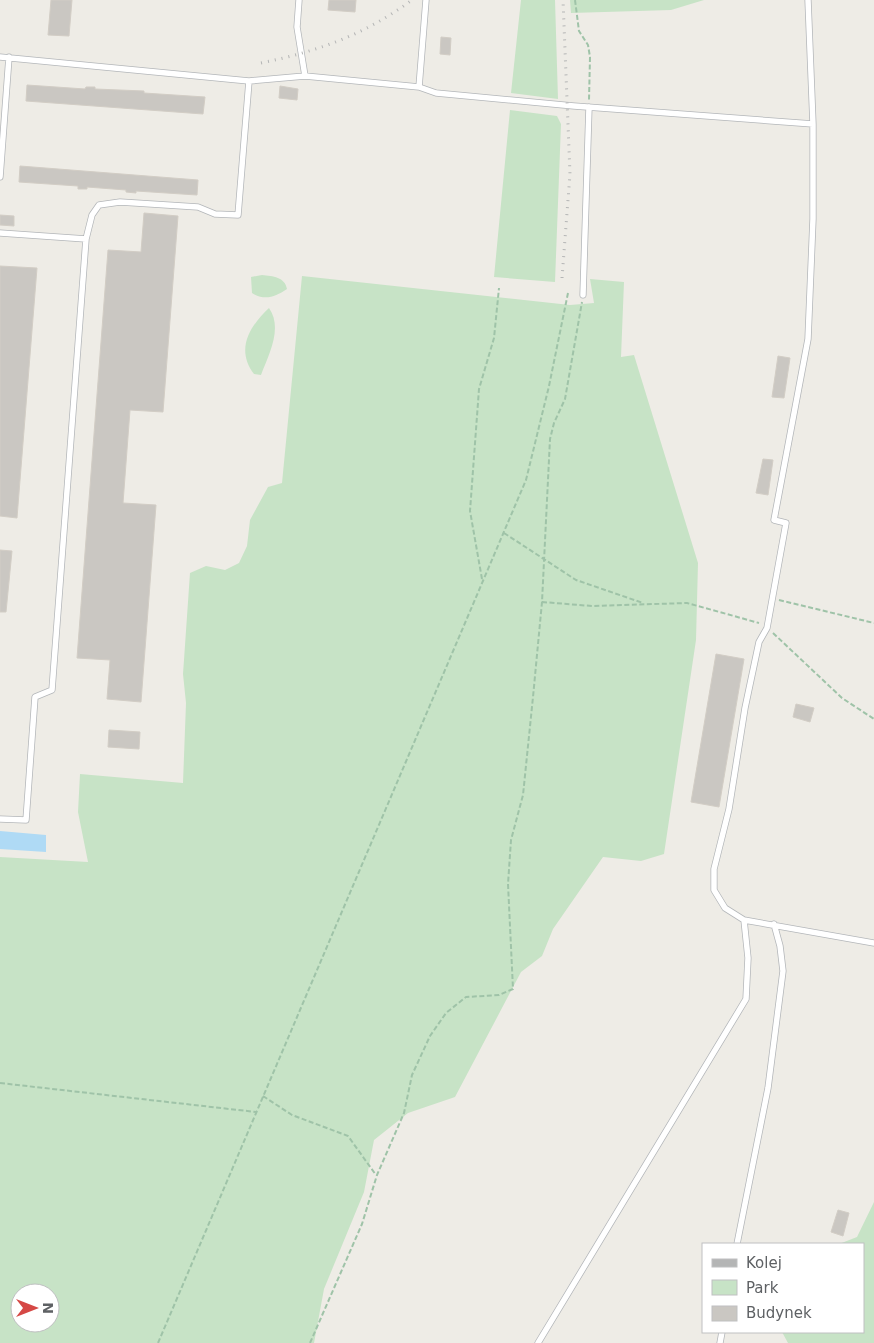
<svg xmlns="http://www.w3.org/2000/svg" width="874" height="1343" viewBox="0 0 874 1343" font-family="'DejaVu Sans',sans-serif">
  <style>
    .green { fill: #c7e3c6; fill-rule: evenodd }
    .water { fill: #afdaf5 }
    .building { fill: #cac7c2; stroke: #d2cdc5 }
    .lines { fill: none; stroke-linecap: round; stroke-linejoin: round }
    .service-casing { stroke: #b3b6b9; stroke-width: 7 }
    .path { stroke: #9fc3a8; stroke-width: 2; stroke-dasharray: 5 2.5; stroke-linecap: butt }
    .service { stroke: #fff; stroke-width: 5.5 }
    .rail { stroke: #b4b5b5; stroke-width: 3; stroke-dasharray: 1 6; stroke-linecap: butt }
  </style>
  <rect width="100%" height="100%" fill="#eeece6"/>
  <path class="green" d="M521,0h34l3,99 -47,-6z
    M570,0h134l-33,10 -100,3z
    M510,110l47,6 4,8 -6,158 -61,-5z
    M262,275c11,1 23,2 25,14 -12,8 -22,12 -35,4l-1,-16z
    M302,276l268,29 24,-2 -4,-24 34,3 -3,75 13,-2 64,208 -2,77 -32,214 -23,7 -38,-4 -50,72 -11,27 -21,16 -66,125 -47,16 -34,27 -10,52 -40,97 -10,54h-314v-486l88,5 -10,-50 2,-38 103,9 3,-80 -3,-29 7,-101 16,-7 19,4 14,-7 8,-17 3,-26 18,-33 14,-4zM20,1293h30v30h-30z
    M269,308c14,20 0,46 -8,67l-7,-1c-19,-25 -4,-48 15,-66z
    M874,1202v141h-86l-6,-11h81v-88h-24l18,-7z"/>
  <path class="water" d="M0,831l46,4v17l-46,-3z"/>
  <path class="building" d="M51,0h21l-3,36 -21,-1z
    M329,0h27l-1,12 -27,-2z
    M441,37l10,1 -1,17 -10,-1z
    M27,85l58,4 1,-2h9v2l49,2v2l61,4 -2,17 -177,-13z
    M280,86l18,3 -1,11 -18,-2z
    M20,166l178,14 -1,15 -61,-4v2l-10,-1v-2l-39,-3v2h-9v-3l-59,-4z
    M144,213l34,3 -15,196 -33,-2 -7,93 33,2 -15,197 -34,-3 3,-39 -33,-2 31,-408 33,2z
    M0,215l14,1v10l-14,-1z
    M0,266l37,2 -20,250 -17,-2z
    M778,356l12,2 -6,40 -12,-1z
    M763,459l10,1 -5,35 -12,-2z
    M0,550l12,1 -6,61h-6z
    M716,654l28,5 -25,148 -28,-5z
    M796,704l18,4 -4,14 -17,-5z
    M109,730l31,2 -1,17 -31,-2z
    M838,1210l11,3 -6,23 -12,-4z"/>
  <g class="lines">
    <defs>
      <path id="service" d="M299,0l-2,27 8,49
        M808,0l5,124v95l-5,120 -34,181 12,3 -19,105 -8,14 -14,66 -16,101 -15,60v21l11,18 19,12 130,23
        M0,57l249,24 56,-5 114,11 17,6 138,13 239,18
        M419,87l7,-87
        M0,177l9,-120
        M0,233l86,6
        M583,295l6,-188
        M0,819l26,1 9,-123 17,-7 34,-451 6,-24 7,-10 21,-3 78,5 17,7 23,1 11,-134
        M737,1244l31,-156 15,-117 -3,-25 -6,-22
        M538,1343l208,-344 2,-41 -4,-38
        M720,1343l2,-11"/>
    </defs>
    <use href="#service" class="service-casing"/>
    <path class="path" d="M575,0l4,31 9,14 2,12 -1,43
      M504,533l72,47 67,23
      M482,579l-12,-68 9,-122 15,-51 5,-50
      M779,600l95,23
      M542,602l50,4 95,-3 72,20
      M773,633l69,65 32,21
      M0,1083l256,29
      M263,1096l29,19 56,21 28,39
      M158,1343l368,-863 23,-94 19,-93
      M310,1343l52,-119 15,-49 27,-62 8,-38 18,-39 16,-23 20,-16 33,-2 14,-6 -5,-105 3,-44 12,-45 10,-98 9,-95 8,-163 4,-16 11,-24 17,-97"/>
    <use href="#service" class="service"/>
    <path class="rail" d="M261,63c58,-12 103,-28 151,-63
      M562,278l8,-104 -7,-174"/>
  </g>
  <rect x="702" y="1243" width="162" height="90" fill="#ffffff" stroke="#bfc0c1"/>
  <rect x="712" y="1259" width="25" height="8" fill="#b4b5b5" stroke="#bfc0c1"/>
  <text x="746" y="1268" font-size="15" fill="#5e6164">Kolej</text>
  <rect x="712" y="1280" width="25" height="15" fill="#c7e3c6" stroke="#bfc0c1"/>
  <text x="746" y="1293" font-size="15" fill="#5e6164">Park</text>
  <rect x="712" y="1306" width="25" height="15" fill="#cac7c2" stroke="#bfc0c1"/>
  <text x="746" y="1318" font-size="15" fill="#5e6164">Budynek</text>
  <g transform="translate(35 1308) rotate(90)"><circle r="24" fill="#ffffff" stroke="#bfc0c1"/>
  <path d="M0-4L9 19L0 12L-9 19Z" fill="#d54845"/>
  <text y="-8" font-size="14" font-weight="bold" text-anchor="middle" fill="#5e6164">N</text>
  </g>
</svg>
